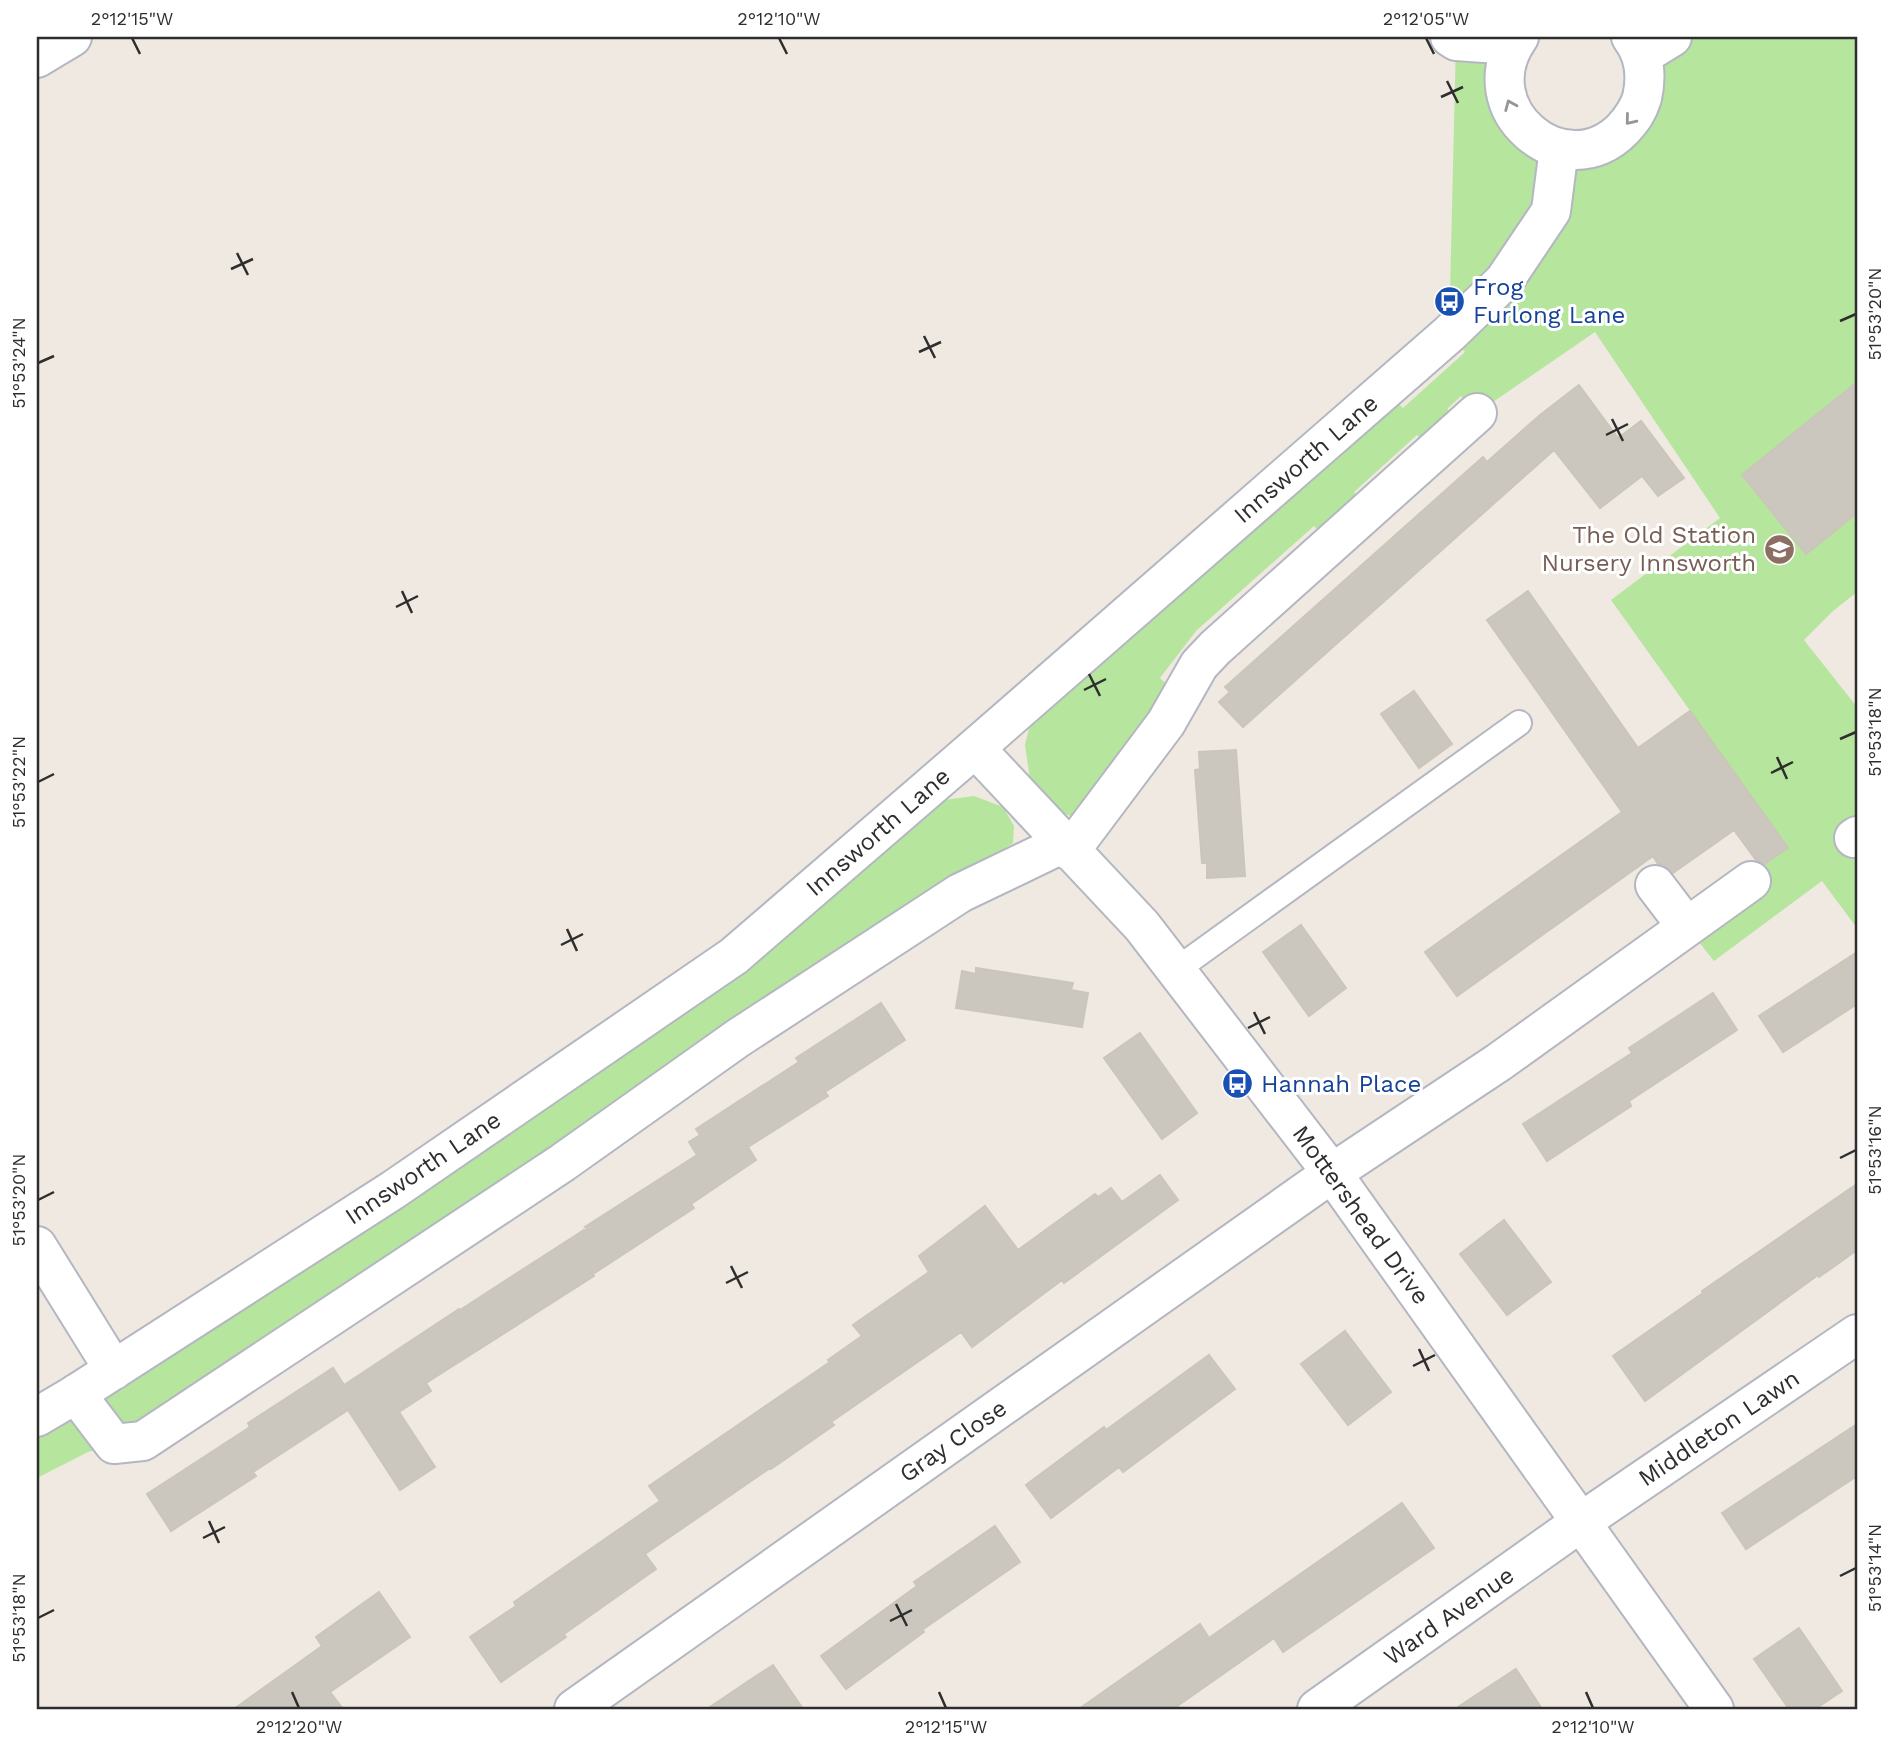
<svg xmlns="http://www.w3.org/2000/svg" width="1894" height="1746" viewBox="0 0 1894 1746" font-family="'Work Sans',sans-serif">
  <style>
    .green { fill: #b6e59e }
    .building { fill: #cbc7bf; stroke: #cbc5ba; stroke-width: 2 }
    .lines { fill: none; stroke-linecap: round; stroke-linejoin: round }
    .service-casing { stroke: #b4b7c1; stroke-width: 28 }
    .minor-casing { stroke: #b4b7c1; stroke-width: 42 }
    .tertiary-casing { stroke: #b4b7c1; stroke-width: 42 }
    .service { stroke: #fff; stroke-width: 24 }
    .minor { stroke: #fff; stroke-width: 38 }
    .tertiary { stroke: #fff; stroke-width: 38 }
    .oneway { stroke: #969696 }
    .ticks { fill: none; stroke: #2e2e2e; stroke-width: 2.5 }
    .labels { text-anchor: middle; stroke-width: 6; stroke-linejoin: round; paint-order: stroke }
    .transit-label { font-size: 24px; fill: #164399; stroke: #fff; text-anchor: start }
    .street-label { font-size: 24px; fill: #2e2e2e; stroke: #fff }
    .education-label { font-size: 24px; fill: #785e54; stroke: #fff; text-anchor: end }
    .neatline { fill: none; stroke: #2e2e2e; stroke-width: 2.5 }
    .ticks-label { font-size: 18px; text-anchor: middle; fill: #2e2e2e }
  </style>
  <rect width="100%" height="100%" fill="#efe9e1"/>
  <path class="green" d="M1631,37h226v555l-24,19 -29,29 53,67v221l-35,-47 -108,80 -27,-34 74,-60 27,-19 -177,-248 109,-82 -125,-186 -118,81 -16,-17 -13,12 -1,16 -22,19 -8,-8 -63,57 7,8 -38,36 -9,-10 -118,105 -36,47 12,11 -98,128 -12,-4 -32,-34 -5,-34 7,-29 360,-319 11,11 62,-56 -16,-18 7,-293 57,4 23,94 97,-20z
    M974,796l29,11 11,19 -1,17 -15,10 -47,25 -837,566 -26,8 -51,26v-61l900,-616z"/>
  <path class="building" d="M1857,382v131l-51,41 -64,-79z
    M1579,385l39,53 23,-17 43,57 -26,18 -16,-20 -42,32 -46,-58 -311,277 -24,-25 11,-10 -5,-5 258,-230 4,5 53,-47z
    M1528,591l110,157 52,-37 98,137 -24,16 -8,-4 -22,-30 -61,43 -9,-8 -6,-1 -5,-8 -196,140 -32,-44 197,-140 -135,-192z
    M1414,691l38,53 -33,24 -38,-54z
    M1236,750l9,126 -38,2v-15h-5l-7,-93 5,-1 -1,-17z
    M1301,925l45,63 -37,28 -46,-64z
    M1857,952v52l-74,48 -24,-36z
    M976,968l97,15 -2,7 17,3 -6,34 -126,-19 6,-37 14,3z
    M1713,993l24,37 -108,71 2,5 -84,55 -24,-37 109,-71 -3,-5z
    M881,1003l24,37 -80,52 3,4 -80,51 8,13 -65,44 3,4 -101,66 1,2 -168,107 5,8 -32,21 36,55 -35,23 -52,-80 -95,62 3,4 -85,55 -24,-37 103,-67 -2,-4 85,-55 11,17 115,-76 1,1 127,-82 -2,-1 112,-72 -8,-13 11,-7 -4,-6 103,-67 -3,-4z
    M1140,1033l57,80 -35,26 -58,-81z
    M1160,1175l18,25 -114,83 -2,-3 -90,67 -11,-15 -130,90 3,3 -63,44 -1,-1 -125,86 11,15 -92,65 2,3 -65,45 -31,-45 46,-31 -2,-4 146,-101 -11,-15 181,-124 -2,-2 34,-24 -9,-11 76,-53 -10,-16 66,-50 33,44 77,-56 3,3 13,-9 11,14z
    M1857,1184v66l-38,27 -1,-2 -173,126 -32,-45 90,-63 -1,-2z
    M1504,1220l47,62 -44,33 -47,-61z
    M1345,1331l46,61 -43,33 -47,-61z
    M1209,1355l26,34 -112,83 -4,-5 -68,51 -25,-33 78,-58 2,3z
    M1857,1424v52l-111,73 -24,-36z
    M1402,1503l32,45 -151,104 -9,-14 -101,71h-94l121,-85 9,14z
    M995,1526l25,36 -98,68 2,2 -78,57 -25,-33 96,-70 -3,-4z
    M379,1592l31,45 -80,55 13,17h-109l88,-63 -6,-9z
    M1799,1628l43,63 -27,18h-26l-35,-50z
    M773,1665l30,44h-96l49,-33z
    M1516,1669l26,40h-87z"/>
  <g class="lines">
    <defs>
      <path id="service" d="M1176,970l343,-247"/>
      <path id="minor" d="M1450,37l6,4 57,4
        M37,58l35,-21
        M975,748l167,178 190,247 382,536
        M1854,838l3,-2
        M1070,851l96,-128 33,-58 16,-17 262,-235
        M1655,885l32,42
        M76,1394l38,50 29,-3 419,-278 176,-125 222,-145 104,-50
        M574,1709l758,-536 167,-111 252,-181
        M1317,1709l264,-187 276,-188"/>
      <path id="tertiary" d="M1519,37c-51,72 45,152 104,92 9,-10 15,-18 19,-31 5,-22 3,-43 -11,-61
        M1641,56l31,-19
        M37,1246l77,124
        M37,1417l39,-23 317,-204 341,-234 241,-208 474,-414 55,-53 47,-70 8,-63"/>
    </defs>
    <use href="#service" class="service-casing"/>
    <use href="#minor" class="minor-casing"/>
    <use href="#tertiary" class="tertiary-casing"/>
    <use href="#service" class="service"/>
    <use href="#minor" class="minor"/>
    <use href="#tertiary" class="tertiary"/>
  </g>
  <defs><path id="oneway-chevron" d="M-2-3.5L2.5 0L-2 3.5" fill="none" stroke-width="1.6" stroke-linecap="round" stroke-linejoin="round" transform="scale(1.75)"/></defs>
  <g class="oneway">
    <use href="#oneway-chevron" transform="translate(1510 105) rotate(-113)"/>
    <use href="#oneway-chevron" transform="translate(1630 120) rotate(129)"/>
  </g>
  <path class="ticks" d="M132,38l8,16M779,38l8,16M1426,38l8,16M1447,81l11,22M1441,97l22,-10M237,253l11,22M231,269l22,-10M1840,321l16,-7M924,336l11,22M919,352l22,-10M38,363l16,-7M1612,419l11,22M1606,435l22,-11M402,591l10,22M396,607l22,-11M1089,674l11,22M1084,690l22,-11M1840,739l16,-7M1777,757l10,22M1771,773l22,-11M38,782l16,-8M567,929l10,22M561,945l22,-11M1254,1012l11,22M1248,1028l22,-11M1840,1158l16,-8M38,1200l16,-8M731,1266l11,22M726,1283l22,-11M1419,1349l10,22M1413,1366l22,-11M209,1521l10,22M203,1538l22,-11M1840,1576l16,-8M896,1604l11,22M38,1618l16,-8M890,1621l22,-11M292,1692l7,16M939,1692l7,16M1586,1692l7,16"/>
  <defs>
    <symbol id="bus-disc" viewBox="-11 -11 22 22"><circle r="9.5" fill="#1a4fb4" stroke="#fff"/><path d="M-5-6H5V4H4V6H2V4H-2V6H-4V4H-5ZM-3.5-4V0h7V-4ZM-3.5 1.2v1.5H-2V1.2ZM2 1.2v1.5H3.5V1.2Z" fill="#fff"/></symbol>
    <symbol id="school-disc" viewBox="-11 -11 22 22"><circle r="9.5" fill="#8d6e63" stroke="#fff"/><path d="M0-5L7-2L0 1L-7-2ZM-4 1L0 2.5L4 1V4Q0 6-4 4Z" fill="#fff"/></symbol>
  </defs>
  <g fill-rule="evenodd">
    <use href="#bus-disc" x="1432" y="284" width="35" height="35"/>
    <use href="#school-disc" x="1762" y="532" width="35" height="35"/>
    <use href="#bus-disc" x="1220" y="1066" width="35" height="35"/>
  </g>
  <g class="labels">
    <g class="transit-label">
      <text x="1473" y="295">Frog<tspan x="1473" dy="28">Furlong Lane</tspan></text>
      <text x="1261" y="1092">Hannah Place</text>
    </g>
    <g class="street-label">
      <text transform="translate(1306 459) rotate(-41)" y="8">Innsworth Lane</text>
      <text transform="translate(878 832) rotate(-41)" y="8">Innsworth Lane</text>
      <text transform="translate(423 1168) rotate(-34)" y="8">Innsworth Lane</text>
      <text transform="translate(1361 1215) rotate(54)" y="8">Mottershead Drive</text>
      <text transform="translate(1719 1428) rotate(-34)" y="8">Middleton Lawn</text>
      <text transform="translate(953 1441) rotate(-35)" y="8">Gray Close</text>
      <text transform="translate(1449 1616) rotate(-35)" y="8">Ward Avenue</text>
    </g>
    <g class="education-label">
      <text x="1756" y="543">The Old Station<tspan x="1756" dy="28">Nursery Innsworth</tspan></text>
    </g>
  </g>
  <rect width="1894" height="1746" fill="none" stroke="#ffffff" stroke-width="77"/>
  <rect x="38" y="38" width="1818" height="1670" class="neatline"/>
  <g class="ticks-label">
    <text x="132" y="25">2°12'15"W</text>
    <text x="779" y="25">2°12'10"W</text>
    <text x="1426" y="25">2°12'05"W</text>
    <text transform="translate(1875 314) rotate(-90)" y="6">51°53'20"N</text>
    <text transform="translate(19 363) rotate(-90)" y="6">51°53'24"N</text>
    <text transform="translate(1875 732) rotate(-90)" y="6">51°53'18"N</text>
    <text transform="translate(19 782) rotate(-90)" y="6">51°53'22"N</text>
    <text transform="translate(1875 1150) rotate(-90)" y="6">51°53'16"N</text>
    <text transform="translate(19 1200) rotate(-90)" y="6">51°53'20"N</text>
    <text transform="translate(1875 1568) rotate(-90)" y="6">51°53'14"N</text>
    <text transform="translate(19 1618) rotate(-90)" y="6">51°53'18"N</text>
    <text x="299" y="1733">2°12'20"W</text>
    <text x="946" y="1733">2°12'15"W</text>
    <text x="1593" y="1733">2°12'10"W</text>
  </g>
</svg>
